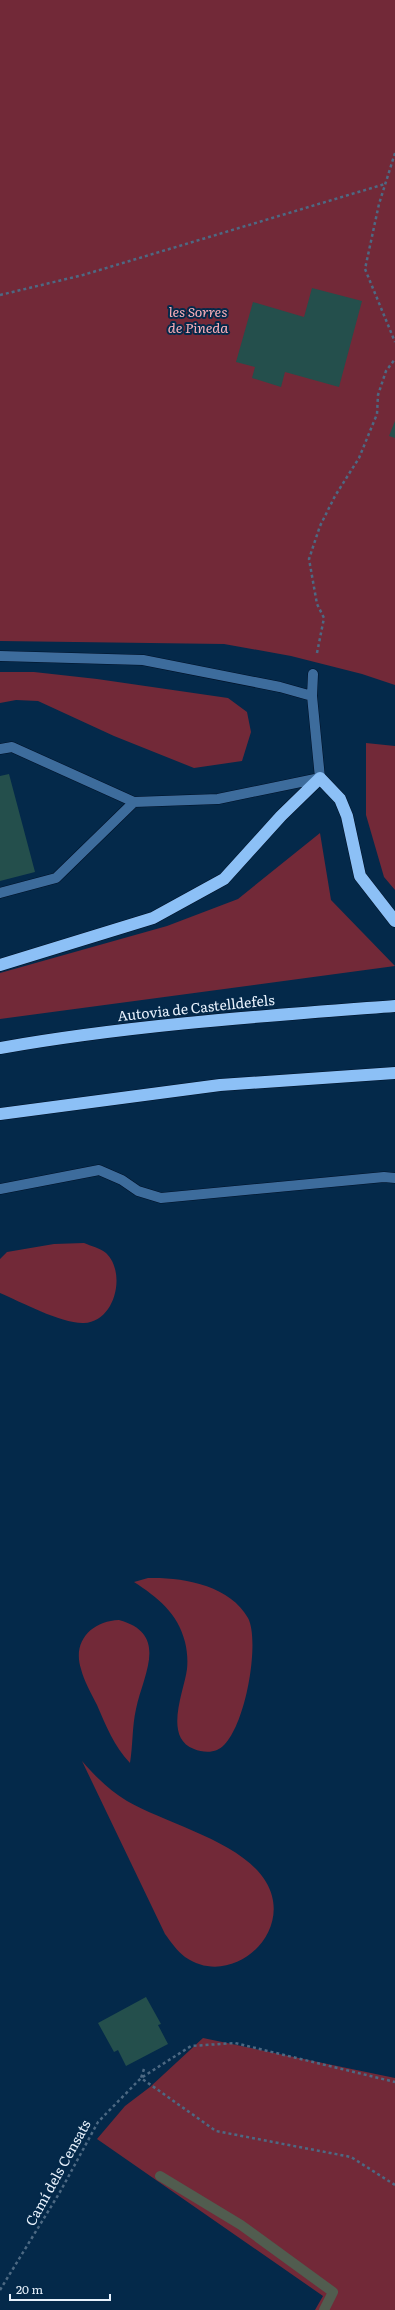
<svg xmlns="http://www.w3.org/2000/svg" width="395" height="2310" viewBox="0 0 395 2310" font-family="Literata,serif">
  <style>
    .green { fill: #722938 }
    .lines { fill: none; stroke-linecap: round; stroke-linejoin: round }
    .stream { stroke: #515c4f; stroke-width: 10 }
    .building { fill: #244f4c }
    .lane-casing { stroke: #001127; stroke-width: 11 }
    .highway-casing { stroke: #001127; stroke-width: 13 }
    .path { stroke: #4d6983; stroke-width: 2.5; stroke-dasharray: 3 3; stroke-linecap: butt }
    .lane { stroke: #3d6c9c; stroke-width: 10 }
    .highway { stroke: #8cc0f6; stroke-width: 12 }
    .labels { text-anchor: middle; stroke-width: 4; stroke-linejoin: round; paint-order: stroke }
    .park-label { font-size: 14px; font-style: italic; fill: #fcb0ba; stroke: #04294a }
    .street-label { font-size: 14px; fill: #e8f2fd; stroke: #04294a }
  </style>
  <rect width="100%" height="100%" fill="#04294a"/>
  <path class="green" d="M0,0h395v685l-33,-11 -71,-18 -67,-12 -224,-3z
    M0,672h34l63,7 131,19 19,14 4,20 -9,29 -48,7 -80,-32 -76,-35 -22,-1 -16,3z
    M366,743l29,3v144l-11,-13 -18,-62z
    M320,833l11,67 64,66 -395,53v-46l167,-47 71,-27z
    M84,1243c7,3 16,5 22,10 21,20 9,69 -22,70 -22,1 -63,-21 -84,-30v-34l7,-7 47,-8z
    M148,1578c34,-1 82,7 100,40 13,24 -4,121 -31,132 -7,3 -16,2 -23,-1 -31,-12 -10,-57 -7,-80 1,-9 0,-19 -2,-27 -7,-29 -28,-45 -51,-60z
    M119,1620c51,14 24,55 17,89 -4,18 -3,36 -6,54 -16,-17 -24,-37 -33,-58 -6,-12 -13,-24 -16,-36 -9,-28 11,-48 38,-49z
    M82,1761c13,15 27,29 45,40 40,23 116,41 139,81 30,50 -34,108 -81,75 -8,-6 -14,-15 -20,-23z
    M203,2038l192,40v232h-80l8,-14 -226,-157 28,-33 25,-19z"/>
  <g class="lines">
    <path class="stream" d="M160,2176l81,49 92,67 -9,18"/>
  </g>
  <path class="building" d="M312,288l50,13 -23,86 -54,-15 -4,15 -29,-9 3,-11 -19,-5 17,-60 51,15z
    M395,421v17l-6,-2z
    M9,774l26,98 -35,9v-105z
    M146,1997l15,27 -3,1 10,19 -42,22 -8,-16 -4,2 -16,-29z"/>
  <g class="lines">
    <defs>
      <path id="lane" d="M0,656l143,4 137,27 32,9
        M0,749l12,-2 122,55
        M0,893l56,-15 78,-76 84,-3 102,-21 -8,-82 1,-22
        M0,1189l99,-19 23,10 16,11 23,7 223,-21 11,1"/>
      <path id="highway" d="M0,965l153,-47 71,-39 57,-63 39,-38 20,21 7,17 13,60 35,45
        M0,1048c130,-23 263,-32 395,-42
        M0,1114l220,-29 175,-12"/>
    </defs>
    <use href="#lane" class="lane-casing"/>
    <use href="#highway" class="highway-casing"/>
    <path class="path" d="M395,153l-16,51 -14,65 30,73
      M0,295l83,-20 302,-91
      M317,653l7,-35 -7,-14 -8,-45 11,-33 15,-30 24,-38 18,-44 1,-19 8,-24 9,-12
      M144,2069l-3,9 75,53 135,26 44,28
      M0,2290l60,-98 38,-70 43,-44 50,-32 44,-3 160,39"/>
    <use href="#lane" class="lane"/>
    <use href="#highway" class="highway"/>
  </g>
  <g class="labels">
    <g class="park-label">
      <text x="198" y="317">les Sorres<tspan x="198" dy="16">de Pineda</tspan></text>
    </g>
    <g class="street-label">
      <text transform="translate(196 1008) rotate(-6)" y="5">Autovia de Castelldefels</text>
      <text transform="translate(58 2173) rotate(-61)" y="5">Camí dels Censats</text>
    </g>
  </g>
  <path d="M10 2294v6h100v-6" fill="none" stroke="#e8f2fd" stroke-width="2"/>
  <text x="16" y="2294" font-size="12" fill="#e8f2fd" stroke="#04294a" stroke-width="3" paint-order="stroke">20 m</text>
</svg>
